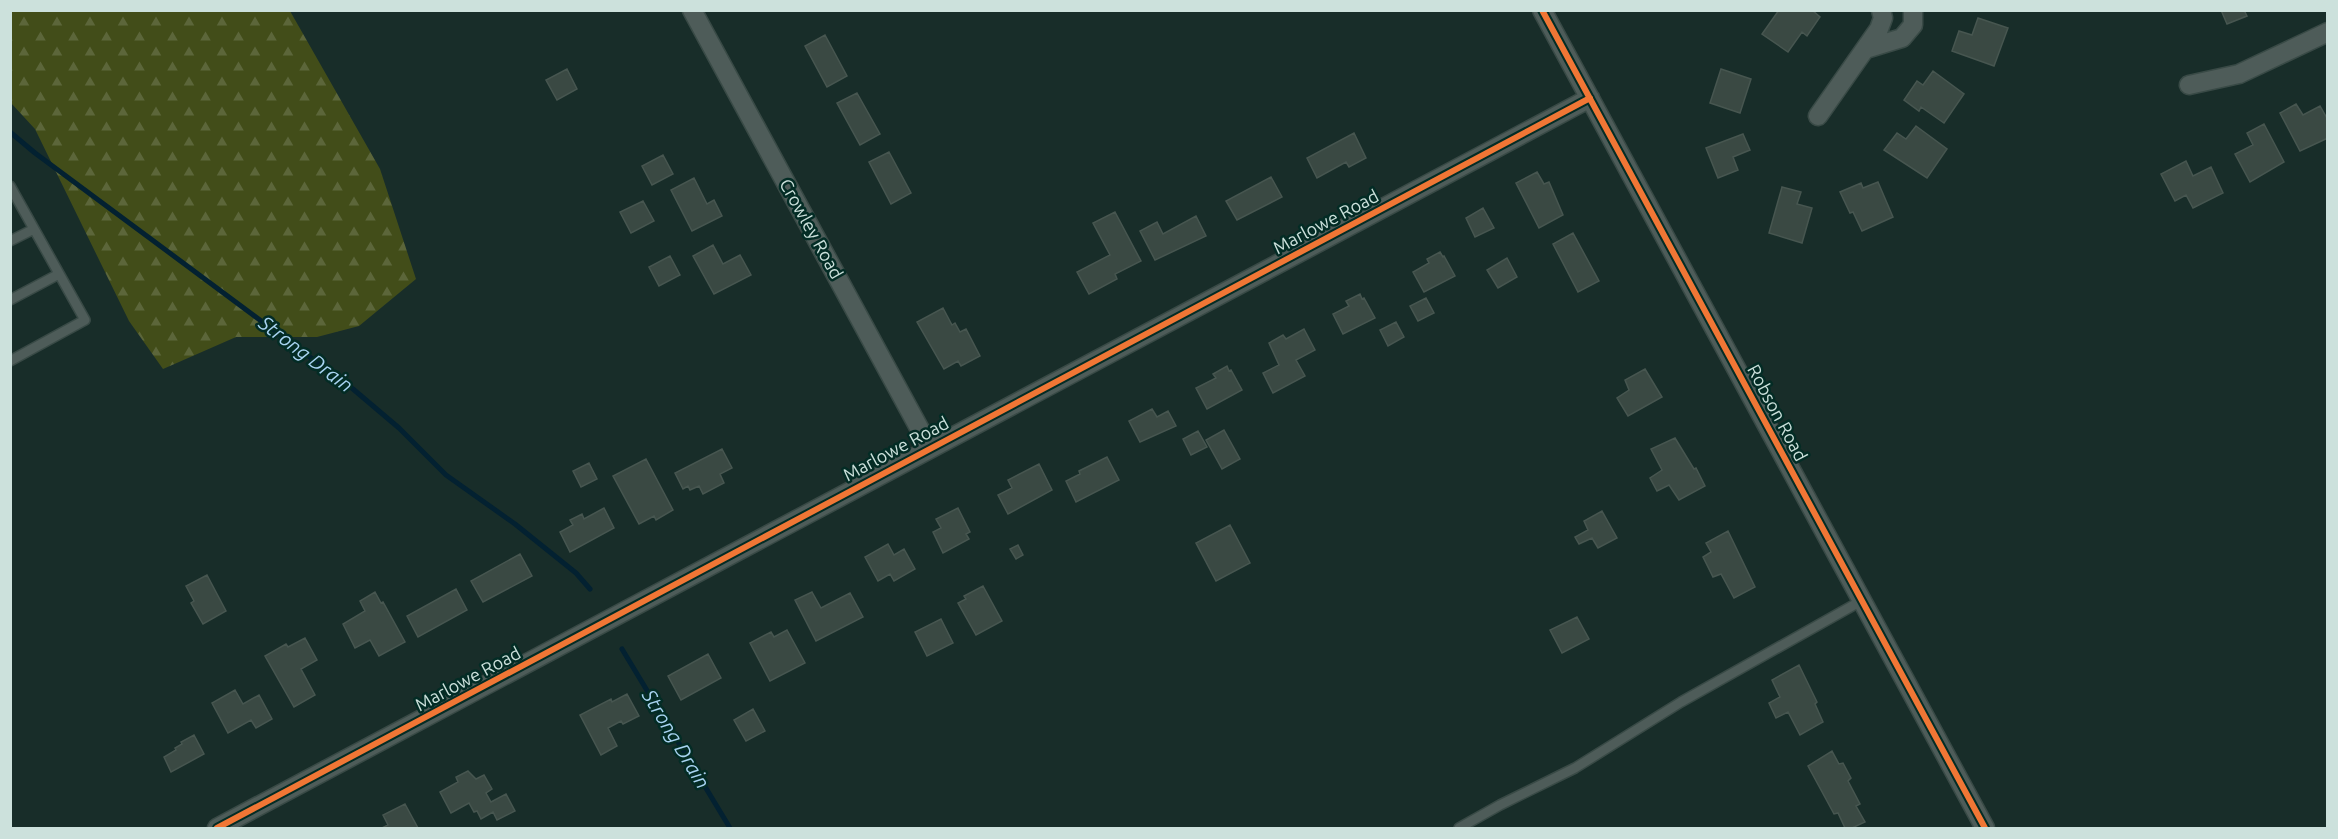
<svg xmlns="http://www.w3.org/2000/svg" width="2338" height="839" viewBox="0 0 2338 839" font-family="Ubuntu,sans-serif">
  <style>
    .forest { fill: url(#forest-firs) }
    .lines { fill: none; stroke-linecap: round; stroke-linejoin: round }
    .stream { stroke: #032131; stroke-width: 5 }
    .building { fill: #3a4943; stroke: #475650; stroke-width: 1.5 }
    .lane-casing { stroke: #394a46; stroke-width: 12 }
    .street-casing { stroke: #394a46; stroke-width: 21 }
    .lane { stroke: #4e5c59; stroke-width: 9 }
    .street { stroke: #4e5c59; stroke-width: 18 }
    .cycleway-casing { stroke: #032c25; stroke-width: 10 }
    .cycleway { stroke: #f07635; stroke-width: 6 }
    .labels { text-anchor: middle; stroke-width: 5; stroke-linejoin: round; paint-order: stroke }
    .street-label { font-size: 18px; fill: #cce1dc; stroke: #032c25 }
    .water-label { font-size: 20px; font-style: italic; fill: #a8d3f1; stroke: #032c25 }
  </style>
  <defs>
    <pattern id="forest-firs" width="22" height="20" patternUnits="userSpaceOnUse" patternTransform="scale(1.5)"><rect width="22" height="20" fill="#424d19"/><path d="M5 1l3.5 6h-7zM16 11l3.5 6h-7z" fill="#5c663a"/></pattern>
  </defs>
  <rect width="100%" height="100%" fill="#182d29"/>
  <path class="forest" d="M11,10l279,1 90,158 36,110 -57,47 -42,11h-81l-73,32 -34,-48 -94,-192 -24,-26z"/>
  <g class="lines">
    <path class="stream" d="M10,132l25,21 318,236 46,39 47,47 69,49 61,49 14,16
      M622,649l108,179"/>
  </g>
  <path class="building" d="M1779,10h33l8,7 -13,19 -5,-4 -14,20 -26,-18z
    M2221,10h23l3,6 -20,8z
    M1978,18l30,10 -14,38 -42,-15 7,-20 13,4z
    M825,35l22,41 -20,11 -22,-41z
    M567,69l10,20 -20,11 -11,-20z
    M1721,69l30,10 -11,34 -30,-10z
    M1933,71l31,23 -20,29 -23,-16 -2,4 -15,-11 13,-19 6,4z
    M857,93l23,41 -20,11 -23,-42z
    M2296,104l7,11 17,-9 8,14v18l-28,13 -20,-38z
    M2264,124l20,38 -34,20 -15,-28 18,-9 -6,-12z
    M1916,126l31,23 -20,29 -43,-28 13,-17 9,6z
    M1354,133l12,25 -17,9 -3,-5 -29,16 -10,-20z
    M1743,134l7,16 -17,7 5,13 -20,8 -12,-30z
    M889,152l22,41 -20,11 -22,-42z
    M663,155l10,19 -21,11 -10,-19z
    M2186,161l7,15 18,-9 12,26 -30,15 -7,-13 -11,6 -14,-27z
    M1537,172l7,12 5,-2 14,33 -24,13 -23,-45z
    M1271,177l11,20 -45,23 -11,-19z
    M694,178l13,26 7,-4 8,16 -30,15 -21,-41z
    M1878,182l15,35 -31,14 -9,-19 -3,1 -10,-21 21,-9 2,5z
    M1782,187l19,5 -4,12 15,4 -10,35 -33,-10z
    M643,201l11,20 -23,12 -11,-21z
    M1483,208l11,20 -19,9 -9,-19z
    M1115,212l26,49 -26,13 2,5 -28,15 -12,-22 33,-17 -17,-32z
    M1196,216l10,20 -51,24 -15,-29 17,-9 6,12z
    M1573,233l26,48 -21,11 -25,-48z
    M713,245l10,19 17,-9 11,20 -37,19 -21,-38z
    M1440,252l3,5 1,-1 11,20 -31,16 -11,-20 16,-9 -2,-4z
    M670,256l10,19 -21,11 -10,-19z
    M1507,258l10,19 -19,11 -11,-18z
    M1360,294l2,5 2,-1 11,20 -32,16 -10,-20 16,-8 -3,-5z
    M1426,298l8,15 -16,8 -8,-15z
    M943,308l9,17 3,-2 5,9 6,-3 14,27 -19,10 -3,-5 -14,8 -27,-47z
    M1396,322l8,15 -16,9 -8,-16z
    M1304,329l11,21 -19,10 9,16 -32,17 -10,-20 16,-8 -10,-22 14,-8 3,4z
    M1227,366l2,5 2,-1 11,20 -35,19 -11,-21 20,-10 -3,-4z
    M1645,369l17,28 -34,19 -11,-18 12,-8 -4,-10z
    M1152,409l5,8 11,-6 8,15 -36,16 -11,-21z
    M1224,430l16,29 -18,10 -16,-29z
    M1198,431l9,16 -16,8 -8,-16z
    M1675,438l19,31 2,-1 9,18 -26,14 -10,-15 -12,6 -7,-13 12,-8 -11,-21z
    M722,449l10,19 -12,6 4,9 -21,11 -4,-8 -9,4 -2,-4 -5,3 -8,-16z
    M1107,457l12,23 -43,22 -10,-21 14,-7 -1,-3z
    M646,459l27,51 -17,10 -2,-4 -15,8 -26,-48z
    M589,463l8,16 -16,8 -8,-16z
    M1039,464l13,26 -44,24 -10,-19 14,-7 -4,-8z
    M604,508l10,20 -44,24 -10,-20 13,-7 -3,-5 12,-6 2,5z
    M958,508l12,24 -4,2 3,5 -26,14 -10,-21 8,-4 -5,-9z
    M1602,511l15,27 -19,10 -6,-10 -13,6 -4,-7 13,-7 -4,-9z
    M1230,525l20,38 -34,18 -20,-38z
    M1728,531l27,56 -21,11 -13,-24 -8,3 -10,-20 8,-5 -5,-9z
    M888,544l6,11 10,-6 11,20 -21,12 -4,-7 -12,7 -13,-24z
    M1018,545l5,10 -7,4 -6,-10z
    M520,554l12,22 -49,26 -12,-21z
    M207,575l19,36 -23,13 -12,-21 3,-2 -8,-15z
    M983,586l19,35 -26,14 -18,-32 8,-4 -2,-3z
    M456,589l11,21 -49,27 -11,-21z
    M375,592l6,11 2,-1 22,40 -26,14 -9,-16 -15,8 -12,-24 22,-13 -5,-10z
    M812,592l9,16 29,-15 13,24 -47,24 -21,-41z
    M1577,617l12,22 -27,14 -12,-23z
    M941,619l12,24 -26,13 -12,-24z
    M787,630l18,33 -35,18 -20,-38 21,-11 3,5z
    M305,638l12,22 -16,9 14,26 -21,12 -29,-51 21,-12 2,3z
    M708,654l13,24 -40,22 -13,-24z
    M1799,665l18,37 -2,2 8,18 -23,13 -12,-23 -12,6 -7,-15 11,-6 -8,-17z
    M235,690l8,14 16,-9 13,24 -16,9 -5,-8 -23,13 -16,-30z
    M627,694l12,22 -16,8 -2,-3 -13,7 9,18 -16,9 -21,-40 31,-16 1,3z
    M753,709l12,22 -19,10 -12,-21z
    M194,735l10,19 -33,18 -7,-15 12,-7 -1,-2 7,-4 -1,-2z
    M1832,751l7,13 4,-1 8,15 -3,3 12,23 -4,2 9,16 -13,6h-7l-7,-15 -4,1 -26,-48z
    M468,771l8,8 8,-4 8,14 -6,4 5,9 15,-8 9,17 -18,9 -4,-8 -12,7 -4,-8 -3,1 -5,-9 -18,10 -11,-21 18,-10 -2,-5z
    M405,804l13,24h-36l6,-3 -5,-10z"/>
  <g class="lines">
    <defs>
      <path id="lane" d="M10,186l75,134 -75,41
        M10,241l24,-12
        M10,300l49,-26
        M1459,828l41,-23 75,-37 106,-66 180,-101"/>
      <path id="street" d="M692,10l238,438
        M1542,10l443,818
        M1866,49l36,-11 11,-13v-15
        M2189,85l50,-11 89,-42
        M1818,116l61,-87 4,-11 -2,-8
        M217,828l1373,-730"/>
    </defs>
    <use href="#lane" class="lane-casing"/>
    <use href="#street" class="street-casing"/>
    <use href="#lane" class="lane"/>
    <use href="#street" class="street"/>
    <defs>
      <path id="cycleway" d="M1542,10l443,818
        M217,828l1373,-730"/>
    </defs>
    <use href="#cycleway" class="cycleway-casing"/>
    <use href="#cycleway" class="cycleway"/>
  </g>
  <g class="labels">
    <g class="street-label">
      <text transform="translate(1326 222) rotate(-28)" y="6">Marlowe Road</text>
      <text transform="translate(811 229) rotate(61)" y="6">Crowley Road</text>
      <text transform="translate(1777 413) rotate(62)" y="6">Robson Road</text>
      <text transform="translate(896 449) rotate(-28)" y="6">Marlowe Road</text>
      <text transform="translate(468 679) rotate(-28)" y="6">Marlowe Road</text>
    </g>
    <g class="water-label">
      <text transform="translate(306 354) rotate(37)" y="7">Strong Drain</text>
      <text transform="translate(676 739) rotate(59)" y="7">Strong Drain</text>
    </g>
  </g>
  <rect width="2338" height="839" fill="none" stroke="#cce1dc" stroke-width="24"/>
</svg>
